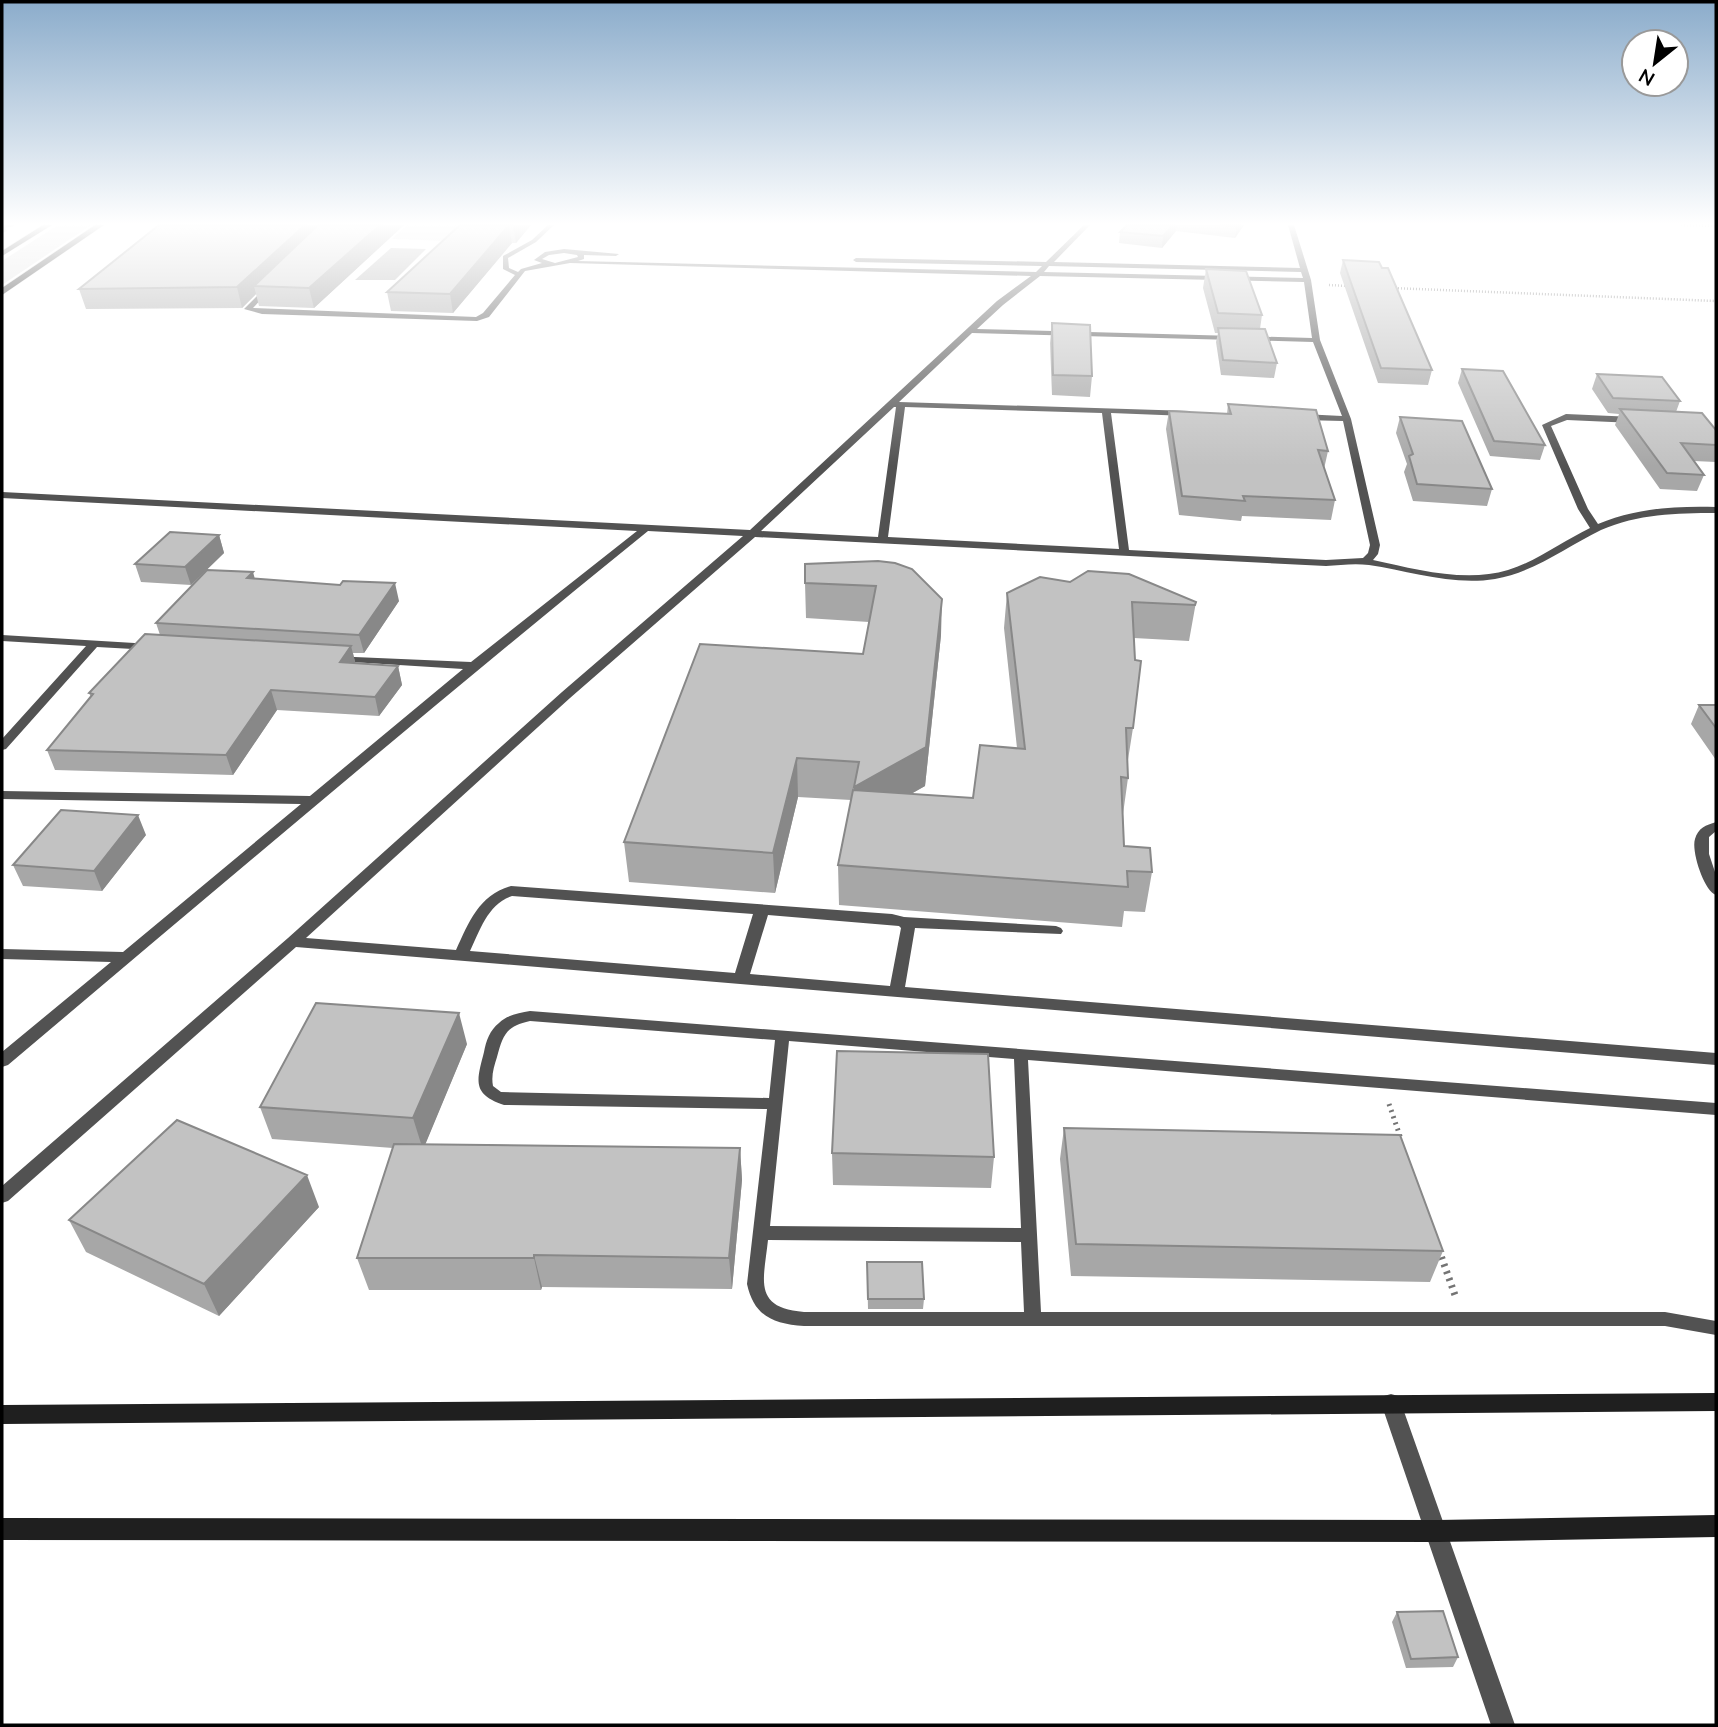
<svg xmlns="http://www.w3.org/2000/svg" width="1718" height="1727" viewBox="0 0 1718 1727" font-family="Mulish,sans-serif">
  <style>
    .green { fill: #d9d9d9 }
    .water { fill: #a0a0a0 }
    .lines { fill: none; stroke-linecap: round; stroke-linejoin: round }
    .primary-casing { stroke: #dbdbdb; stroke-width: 1 }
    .path-far2 { stroke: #747474; stroke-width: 2.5; stroke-dasharray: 1 2; stroke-linecap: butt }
    .path-far1 { stroke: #747474; stroke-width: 5; stroke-dasharray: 2 4.5; stroke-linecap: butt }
    .path { stroke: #747474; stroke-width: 7; stroke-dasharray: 2.5 5; stroke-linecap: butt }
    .lane { fill: #525252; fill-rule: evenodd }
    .street { fill: #525252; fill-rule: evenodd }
    .secondary { fill: #1f1f1f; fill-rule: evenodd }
    .primary { fill: #000; fill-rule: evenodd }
    .wall { fill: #a7a7a7 }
    .shaded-wall { fill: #888 }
    .building { fill: #c2c2c2; stroke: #888; stroke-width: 2 }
  </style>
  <rect width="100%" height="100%" fill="#fff"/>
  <path class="green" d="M58,225h33l-89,60v-24z
    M407,225h60l-15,16 -60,-2z"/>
  <path class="water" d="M391,248l35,1 -31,31h-40z"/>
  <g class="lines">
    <defs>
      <path id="primary" d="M43,225h9l-50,31v-5z
        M95,225h9l-102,70v-7z"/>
    </defs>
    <use href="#primary" class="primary-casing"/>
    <path class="path-far2" d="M1681,225l35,1
      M1329,285l19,1
      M1392,288l324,13"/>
    <path class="path-far1" d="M1389,1104l12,35"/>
    <path class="path" d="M1439,1250l17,48"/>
    <path class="lane" d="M530,1011l1186,92v12l-688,-55 13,252h624l51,9v14l-51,-9h-861c-31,-2 -50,-10 -57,-42l20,-175 -263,-4c-33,-11 -27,-25 -20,-53 2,-11 6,-22 15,-29 8,-8 20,-10 31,-12zM530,1021l245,19 -6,58 -268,-6 -8,-6c-2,-11 1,-19 4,-29 6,-22 9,-31 33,-36zM789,1041l225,18 7,169 -251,-2zM768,1240l253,2 3,70h-220c-52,-4 -40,-33 -36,-72z"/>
    <path class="street" d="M548,225h6l-18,17 -28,16 1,10 9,4 3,-3 21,-6 -8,-3 11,-8 19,-3 55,5 -3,2 -32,-1v4l-6,2 458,11 6,-6 -186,-4 -3,-2 3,-2 190,4 38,-37h6l-36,37 246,6 -12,-43h6l17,55 9,60 31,79 29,126 -2,9 -5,6c42,9 92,23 135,10 29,-9 55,-29 82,-42l-12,-19 -36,-84 24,-11 68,3 4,3 -4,3 -67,-3 -16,6 37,83 10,15c38,-16 77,-18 118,-17v6c-40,0 -78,1 -115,17 -35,17 -66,42 -106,49 -43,7 -85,-8 -126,-14 -14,-2 -29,0 -43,1l-571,-29 -185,161 -264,240 150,12c13,-28 23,-55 55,-64l381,28 12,3 152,9 5,2 2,3 -2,3 -146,-6 -10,59 811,66v12l-1420,-118 -288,254 -6,2v-17l286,-248 274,-246 181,-156 -95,-5c-216,175 -428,355 -640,534l-6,2v-15l109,-90 -109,-3v-10l121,3 178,-148 -299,-5v-8l308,5 153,-127 -128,-8 -4,-1v-4l140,6 166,-131 -635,-33v-6l748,38 247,-229 34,-25 -461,-13 -45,8 -36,46 -12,4 -215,-7 -18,-5 27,-27 4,2 -22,24 223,9 7,-4 32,-38 -12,-6v-13l29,-16zM564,253l13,2 1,2 -23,6 -13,-4 7,-4zM1049,266l252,6 2,6 -259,-6zM1040,276l264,6 8,56 -335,-9 26,-24zM972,333l341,9 29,74 -40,-2 -4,3 4,3 41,1 27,124 -2,8 -5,5 -37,2 -197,-10 -18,-137 76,3 3,-1v-4l-291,-9zM894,407h2l-18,130 -117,-6zM905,407l197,6 17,136 -231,-12zM512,896l241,18 -18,59 -265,-22c10,-21 18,-47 42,-55zM768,915l131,11 2,2 -11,58 -140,-12z
      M2,635l149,9 6,3 -6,3 -54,-3 -91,102 -4,1v-11l84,-93 -84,-5z
      M1716,822v9l-7,6v17l7,21v20c-12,-4 -25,-44 -21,-56 3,-11 11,-14 21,-17z
      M1391,1394l7,2 3,7 114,322h-24l-110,-322 3,-7z"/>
    <path class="secondary" d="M1716,1393v18l-1714,13v-19z
      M1716,1515v22l-278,5 -1436,-2v-22l1436,2z"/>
    <use href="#primary" class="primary"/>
  </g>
  <path class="wall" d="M159,225h245l-90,83 -55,-2 -3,-12 -14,14 -156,1 -7,-20z
    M460,225h71l-15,18h-4l-59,70 -62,-2 -4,-19z
    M1127,225h117l-9,13 -59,-7 -14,17 -43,-5 1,-11z
    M1343,260l89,110 -4,15 -50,-2 -38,-110z
    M1206,269l56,46 -2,14 17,34 -3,15 -53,-3 -5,-33 2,-9h-3l-12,-45z
    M1052,323l40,53 -2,21 -38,-2 -2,-52z
    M1462,369l83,76 -5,15 -50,-4 -32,-73z
    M1597,374l83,27 -4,11 40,18v32l-22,-1 10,14 -7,16 -37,-2 -45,-64 4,-11 -11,-1 -16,-24z
    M1228,404l100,47 -4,18 11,31 -4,20 -89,-4 -1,5 -62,-6 -13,-86 3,-18 58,3z
    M1400,417l92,72 -5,17 -74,-5 -9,-29 3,-8 -11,-31z
    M219,535l5,18 -33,32 -50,-3 -6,-18z
    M878,561l63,74 -16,151 -14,8 62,4 44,-50 -13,-120 3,-35 189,9 -7,39 -55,-3 -1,90 -6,38 1,12 -5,36 1,32 28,26 -7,40 -21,-1 -2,16 -283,-22 -1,-40 13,-65 -53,-3 -23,96 -146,-11 -5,-40 239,-188 6,-32 -63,-4 -1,-35z
    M255,579l85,6 59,16 -35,52h-11l2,10 43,3 4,19 -23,31 -102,-6 -44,65 -178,-5 -8,-20 44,-53 -2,-4 71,-58 -4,-12z
    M1699,705h17v55l-25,-36z
    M146,835l-44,56 -79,-5 -10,-21z
    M467,1044l-42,100 315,4 2,32 -10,109 -190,-2 -1,3h-172l-12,-32 36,-110 -121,-9 -12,-32z
    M1064,1128l379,123 -13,31 -359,-6 -11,-117z
    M832,1153l162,4 -3,31 -158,-3z
    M319,1207l-100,109 -133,-64 -17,-32z
    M867,1262l57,37 -1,10h-55z
    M1397,1612l61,45 -5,10 -47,1 -14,-46z"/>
  <path class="shaded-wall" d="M2,225h11l1,1 -9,2 2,3 -5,2z
    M305,225h23l-74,61 2,8 -14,14 -5,-21z
    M380,225h24l-90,83 -5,-20z
    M509,225l3,18 -59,70 -3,-19z
    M513,225h18l-15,18z
    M1173,225h4l-1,6 -14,17 1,-12z
    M1238,225h6l-9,13 2,-12z
    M219,535l5,18 -33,32 -6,-18z
    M253,572l5,18 -11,-12z
    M395,583l4,18 -35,52 -5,-18z
    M942,599l-1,36 -16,151 -71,40v-39z
    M351,646l5,19 -16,-3z
    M398,666l4,19 -23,31 -4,-19z
    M271,690l6,20 -44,65 -7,-20z
    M797,758l1,39 -23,96 -2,-40z
    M138,815l8,20 -44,56 -8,-20z
    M459,1013l8,31 -44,106 -10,-32z
    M740,1148l2,32 -10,109 -3,-31z
    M307,1175l12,32 -100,109 -15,-32z
    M534,1255l8,32 -1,3 -7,-32z"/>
  <path class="building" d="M159,225h146l-68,62 -158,2z
    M318,225h62l-71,63 -55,-2z
    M460,225h54h-5l-59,69 -63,-2z
    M1127,225h46l-10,11 -43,-4z
    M1220,225h18l-1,1z
    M1343,260l36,2 3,6h6l44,102 -51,-2z
    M1206,269l40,2 16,44 -44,-2z
    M1052,323l38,2 2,51 -39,-1z
    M1218,328l47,1 12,34 -54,-3z
    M1462,369l41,2 42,74 -51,-4z
    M1597,374l65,3 18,24 -67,-3z
    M1228,404l88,6 12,41 -10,-1 17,50 -92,-4 2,5 -63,-5 -13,-85 62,3z
    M1620,409l82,4 14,17v15l-35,-2 23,32 -37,-2z
    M1400,417l62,4 30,68 -75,-5 -8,-28 4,-2z
    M170,532l49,3 -34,32 -50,-3z
    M878,561l17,2 17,6 30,30 -16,148 -72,40 5,-25 -62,-4 -24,95 -149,-11 76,-198 163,10 13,-68 -71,-3v-19z
    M207,570l46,2 -6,6 93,7 3,-4 52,2 -36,52 -203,-12z
    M1088,571l41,3 67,28 -1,3 -63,-3 3,58 6,1 -8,67h-7l2,50 -7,-1 3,69 26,2 2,24 -25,-1 1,16 -290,-22 15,-75 120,8 7,-53 45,4 -18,-156 33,-16 30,5z
    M145,634l206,12 -11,16 58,4 -23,31 -104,-7 -45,65 -179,-5 46,-56 -4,-1z
    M1699,705h17v23z
    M61,810l77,5 -44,56 -81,-6z
    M316,1003l143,10 -46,105 -153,-11z
    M837,1051l151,3 6,103 -162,-4z
    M177,1120l130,55 -103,109 -135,-64z
    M1064,1128l336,7 43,116 -367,-7z
    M394,1144l346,4 -11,110 -195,-3v3h-177z
    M867,1262h55l2,37h-56z
    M1443,1611l15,46 -47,2 -14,-47z"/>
  <linearGradient id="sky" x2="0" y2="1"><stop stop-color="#8baccb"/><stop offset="0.48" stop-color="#fff"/><stop offset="1" stop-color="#fff" stop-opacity="0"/></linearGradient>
  <rect width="1718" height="466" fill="url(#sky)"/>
  <rect width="1718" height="1727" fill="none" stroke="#000000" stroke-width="7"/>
  <g transform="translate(1655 63) rotate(210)"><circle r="33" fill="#ffffff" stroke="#999999" stroke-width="2"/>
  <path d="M0-5L12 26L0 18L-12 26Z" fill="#000000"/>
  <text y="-10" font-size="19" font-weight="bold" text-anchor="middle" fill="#000000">N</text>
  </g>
</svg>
